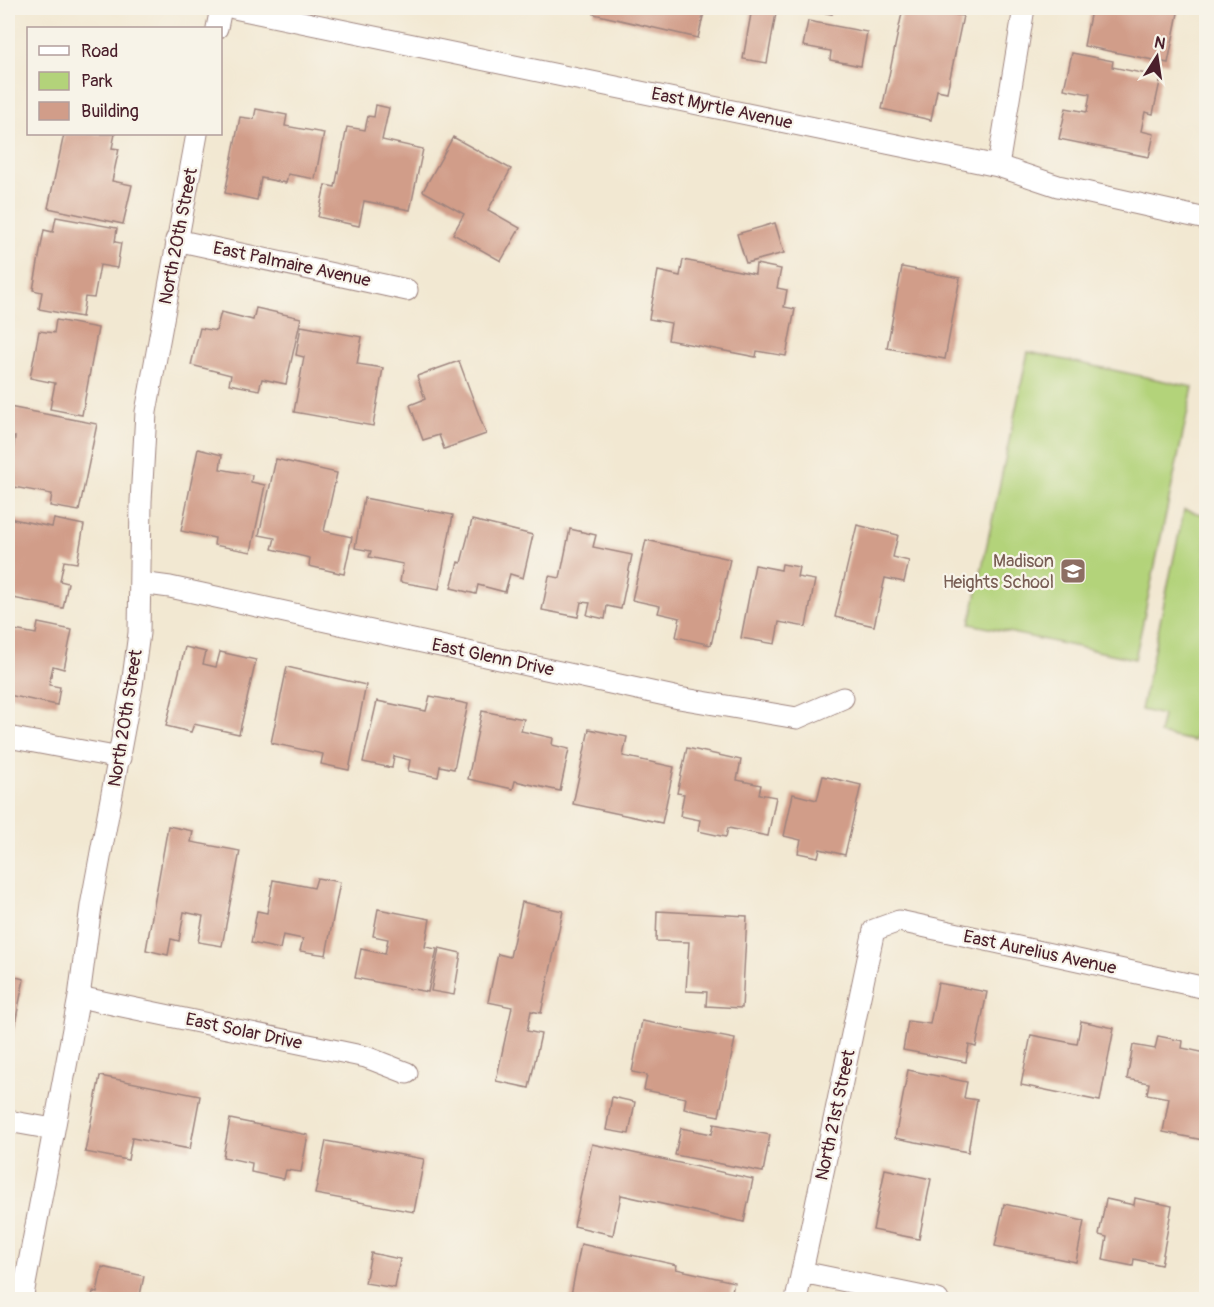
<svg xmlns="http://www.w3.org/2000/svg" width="1214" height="1307" viewBox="0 0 1214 1307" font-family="Pangolin,sans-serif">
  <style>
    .green { fill: #b3d37a; stroke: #7e7952; stroke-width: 1.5 }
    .building { fill: #d19d89 }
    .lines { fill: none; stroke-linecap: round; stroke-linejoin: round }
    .street-casing { stroke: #9e847e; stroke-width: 23 }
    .street { stroke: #fff; stroke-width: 21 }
    .labels { text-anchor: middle; stroke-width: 4.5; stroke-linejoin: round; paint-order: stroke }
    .street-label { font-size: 18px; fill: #4a1f2b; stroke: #f7f3e8 }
    .education-label { font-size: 18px; fill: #785e54; stroke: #f7f3e8; text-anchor: end }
  </style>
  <rect width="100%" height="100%" fill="#f7f3e8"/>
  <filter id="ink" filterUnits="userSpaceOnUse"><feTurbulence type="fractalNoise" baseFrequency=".0167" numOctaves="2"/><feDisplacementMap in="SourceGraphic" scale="12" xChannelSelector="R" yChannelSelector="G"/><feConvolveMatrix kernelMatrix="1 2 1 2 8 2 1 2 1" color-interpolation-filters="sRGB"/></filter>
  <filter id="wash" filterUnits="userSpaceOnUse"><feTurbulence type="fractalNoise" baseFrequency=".008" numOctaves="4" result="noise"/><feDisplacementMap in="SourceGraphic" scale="24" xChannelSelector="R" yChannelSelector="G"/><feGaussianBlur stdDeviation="1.35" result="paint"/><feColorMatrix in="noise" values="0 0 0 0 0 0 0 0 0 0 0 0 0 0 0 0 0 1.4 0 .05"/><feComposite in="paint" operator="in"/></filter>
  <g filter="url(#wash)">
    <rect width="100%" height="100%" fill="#f2e8d2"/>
    <path class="green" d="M1028,352l165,35 -58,272 -165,-35z
      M1184,510l22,5v209l-8,-2 -4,19 -35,-7 4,-19 -22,-5z"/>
    <g id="blocks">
      <path class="building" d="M595,8h110l-7,30 -104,-24z
        M752,8l24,5 -9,50 -24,-4z
        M800,8h33l-1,6z
        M903,8h20l40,8 -16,76 -10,-2 -6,30 -49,-11z
        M1108,8h71l-11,55 -84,-17 7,-36 16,2z
        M808,21l59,11 -6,34 -31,-6 1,-9 -28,-5z
        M1072,53l41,8 -1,6 49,10 -8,37 -8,-2 -4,19 13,3 -5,23 -90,-18 7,-31 21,4 3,-18 -26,-5z
        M376,105l13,3 -7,32 41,9 -13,61 -46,-9 -5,25 -41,-9 7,-32 10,2 12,-60 18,3 3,-14 6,1z
        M256,109l31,6 -2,11 39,7 -9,46 -27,-5 -2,9 -25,-5 -4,22 -32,-7 15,-76 14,2z
        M64,134h51l-3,14 7,1 -7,32 20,4 -9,39 -75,-16z
        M453,137l58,32 -23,41 32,18 -19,33 -48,-27 11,-20 -41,-23z
        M56,217l61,11 -2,14 6,1 -4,25 -17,-3 -6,33 -9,-1 -3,20 -43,-8 3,-17 -9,-2 11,-60 9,2z
        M775,223l9,30 -38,10 -9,-29z
        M683,260l72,14 1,-10 25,5 -4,19 10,2 -3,17 11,2 -9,47 -29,-5 -1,6 -88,-17 3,-17 -22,-4 9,-48 22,5z
        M902,267l58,11 -15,81 -58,-11z
        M256,308l45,10 -15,66 -24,-5 -3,11 -30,-6 2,-9 -40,-10 9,-37 16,3 5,-19 32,8z
        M56,320l42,8 -16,87 -32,-6 5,-26 -25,-5 9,-47 15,2z
        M301,326l61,11 -5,27 26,4 -10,58 -79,-14 10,-55 -8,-2z
        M459,361l27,73 -42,15 -5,-14 -16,5 -13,-35 15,-6 -8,-23z
        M9,407l88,17 -18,87 -29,-5 2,-12 -44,-8 7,-49 -7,-1z
        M198,449l24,6 -2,14 32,6 -1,7 14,3 -14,67 -37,-7 1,-7 -34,-7z
        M276,459l61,14 -13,58 28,6 -8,37 -35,-8 1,-8 -38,-9 3,-11 -16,-3z
        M364,498l89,17 -14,74 -39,-7 3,-18 -34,-7 2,-6 -16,-3z
        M8,518l44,9 2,-8 30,6 -7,38 -13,-2 -4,20 8,2 -5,25 -55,-11z
        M472,520l61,15 -10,43 -13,-4 -5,18 -27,-7 -2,9 -25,-6 7,-26 3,1z
        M857,525l41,10 -5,22 16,4 -5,21 -19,-4 -11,48 -39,-9z
        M570,529l26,6 -3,12 39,8 -11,54 -14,-3 -2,13 -18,-4 3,-12 -9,-1 -3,15 -36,-7 7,-34 11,2z
        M646,540l84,19 -19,86 -35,-8 4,-19 -22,-5 2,-7 -28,-6z
        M782,564l17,3 -2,10 18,3 -9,47 -27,-5 -4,22 -34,-6 14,-73 26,5z
        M38,623l34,7 -8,39 -11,-3 -4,19 11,2 -3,18 -49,-10v-66l28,5z
        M185,647l21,5 -3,12 13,3 4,-15 36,8 -17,74 -45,-10 -3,8 -25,-6z
        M287,667l79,18 -17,85 -28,-6 2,-10 -52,-11z
        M430,696l38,8 -14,65 -14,-3 -2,11 -30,-6 2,-11 -16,-4 -2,12 -29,-6 14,-61 49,10z
        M482,711l42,8 -3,12 32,7 -1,7 17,4 -9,42 -45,-10 -2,8 -45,-10z
        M589,729l38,8 -4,19 51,11 -12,56 -89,-19z
        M687,748l54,12 -4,20 24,5 -2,9 17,3 -8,39 -40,-8 -2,9 -28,-6 2,-11 -20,-4 4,-22 -7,-1z
        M823,776l38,9 -16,70 -25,-6 -2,8 -20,-4 3,-13 -17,-4 9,-42 24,6z
        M168,826l25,5 -2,11 49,9 -18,95 -24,-4 5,-26 -19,-4 -5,29 -8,-2 -3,16 -22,-5z
        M317,878l23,4 -14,73 -26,-4 3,-12 -20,-4 -3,14 -29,-6 6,-32 10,2 6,-33 41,8z
        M522,902l41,9 -22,102 -10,-2 -4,20 14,3 -12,54 -33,-7 16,-74 -24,-5 10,-48 12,3z
        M378,909l52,10 -5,28 12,2 -9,43 -73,-14 6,-29 24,5 3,-15 -15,-3z
        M657,911l90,5 -5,92 -36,-2 1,-14 -21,-1 3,-49 -33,-1z
        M439,948l22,5 -7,42 -23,-4z
        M8,975l16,4 -15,74h-1z
        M938,983l49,9 -11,55 -7,-2 -3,17 -63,-12 5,-29 22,3z
        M642,1021l93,18 -16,77 -35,-7 2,-11 -42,-8 3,-15 -15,-3z
        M1081,1021l33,7 -14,73 -79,-16 10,-50 46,9z
        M1158,1036l25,5 -1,7 24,5v70l-3,17 -40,-8 6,-34 -22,-4 2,-11 -22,-4 6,-34 22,4z
        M908,1070l59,12 -3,16 13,2 -9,52 -73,-14z
        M100,1076l100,20 -10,53 -58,-11 -4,22 -43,-8z
        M612,1097l23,5 -6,32 -23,-4z
        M230,1119l78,16 -7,37 -15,-2 -2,9 -33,-7 1,-9 -29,-6z
        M714,1124l56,11 -7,37 -88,-17 6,-27 31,6z
        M326,1141l98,18 -10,53 -99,-18z
        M592,1144l161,35 -9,43 -123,-27 -8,40 -39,-9z
        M885,1169l46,10 -12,60 -46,-9z
        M1135,1198l37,8 -11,59 -27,-6 -1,7 -30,-6 4,-23 -8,-2 7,-36 28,6z
        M1004,1204l80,17 -8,41 -81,-16z
        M581,1244l96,21 -1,4 58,13 -4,18h-160z
        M371,1253l29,6 -5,29 -30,-5z
        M102,1267l42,9 -5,24h-48l2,-8 4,1z"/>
    </g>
  </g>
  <g filter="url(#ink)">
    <use href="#blocks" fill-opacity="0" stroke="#9e847e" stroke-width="1.5"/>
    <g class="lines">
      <defs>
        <path id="street" d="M234,8l764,158 60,20 148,33
          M217,28l4,-20
          M998,166l26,-158
          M176,240l231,50
          M140,583l30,4 509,111 118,20 46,-20
          M8,737l112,21
          M79,997l287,60 41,16
          M8,1121l45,8
          M802,1272l136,28
          M22,1300l57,-303 12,-91 41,-220 7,-53 2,-132 5,-89 51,-278
          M796,1300l78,-370 25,-9 307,67"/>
      </defs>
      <use href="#street" class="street-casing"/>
      <use href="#street" class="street"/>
    </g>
  </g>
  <defs>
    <symbol id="school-square" viewBox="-11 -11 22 22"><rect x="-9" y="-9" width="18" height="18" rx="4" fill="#8d6e63" stroke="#f7f3e8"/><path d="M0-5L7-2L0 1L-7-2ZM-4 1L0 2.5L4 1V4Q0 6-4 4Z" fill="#fff"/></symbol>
  </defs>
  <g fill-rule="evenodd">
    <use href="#school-square" x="1058" y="556" width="30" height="30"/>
  </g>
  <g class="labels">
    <g class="street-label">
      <text transform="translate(722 108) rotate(12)" y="6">East Myrtle Avenue</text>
      <text transform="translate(178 236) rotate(-79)" y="6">North 20th Street</text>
      <text transform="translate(292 264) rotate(12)" y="6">East Palmaire Avenue</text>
      <text transform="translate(493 657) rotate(12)" y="6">East Glenn Drive</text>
      <text transform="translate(125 718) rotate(-81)" y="6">North 20th Street</text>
      <text transform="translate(1040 952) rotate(12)" y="6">East Aurelius Avenue</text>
      <text transform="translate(244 1031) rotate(12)" y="6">East Solar Drive</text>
      <text transform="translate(835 1115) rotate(-78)" y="6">North 21st Street</text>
    </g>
    <g class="education-label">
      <text x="1054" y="567">Madison<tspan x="1054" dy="21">Heights School</tspan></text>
    </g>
  </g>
  <rect width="1214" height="1307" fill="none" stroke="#f7f3e8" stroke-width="30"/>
  <rect x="27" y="27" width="195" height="108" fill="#f7f3e8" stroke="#b29e9c" stroke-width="1.5"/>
  <rect x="39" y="46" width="30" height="9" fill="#ffffff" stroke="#b29e9c" stroke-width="1.5"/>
  <text x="81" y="57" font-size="18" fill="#4a1f2b">Road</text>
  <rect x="39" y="72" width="30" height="18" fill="#b3d37a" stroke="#b29e9c" stroke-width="1.5"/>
  <text x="81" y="87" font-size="18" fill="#4a1f2b">Park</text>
  <rect x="39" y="102" width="30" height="18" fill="#d19d89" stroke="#b29e9c" stroke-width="1.5"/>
  <text x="81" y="117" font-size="18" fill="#4a1f2b">Building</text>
  <g transform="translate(1157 57) rotate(12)" stroke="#f7f3e8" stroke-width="4.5" paint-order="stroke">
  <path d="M0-4.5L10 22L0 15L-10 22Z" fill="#4a1f2b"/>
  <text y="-9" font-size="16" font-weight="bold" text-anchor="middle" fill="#4a1f2b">N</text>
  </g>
</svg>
